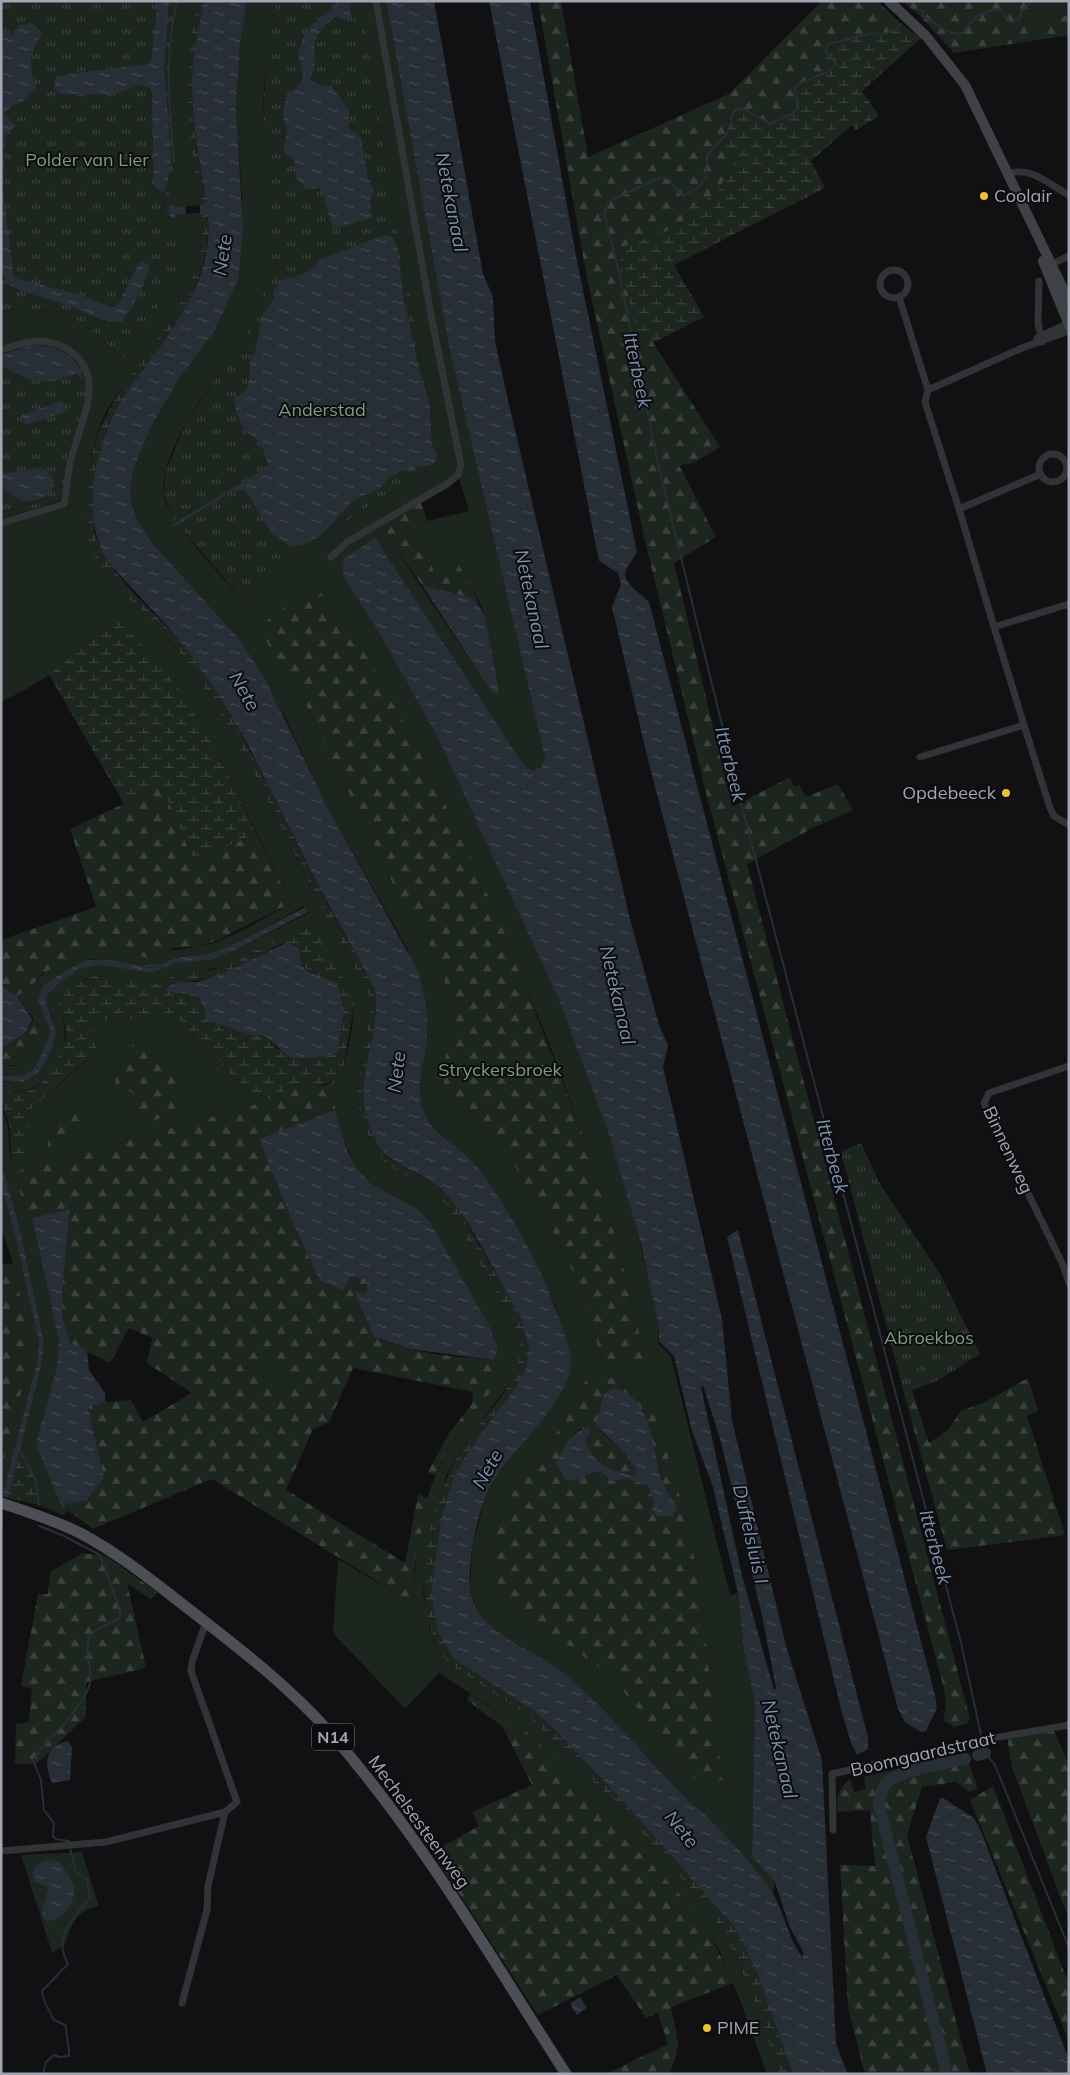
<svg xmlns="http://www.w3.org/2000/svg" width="1070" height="2075" viewBox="0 0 1070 2075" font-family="Mulish,sans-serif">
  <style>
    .green { fill: #1d251f; fill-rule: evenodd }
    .forest { fill: url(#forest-firs); fill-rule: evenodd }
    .wetland { fill: url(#wetland-marsh); fill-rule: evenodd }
    .park { fill: url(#park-tufts) }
    .water { fill: url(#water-ripples); fill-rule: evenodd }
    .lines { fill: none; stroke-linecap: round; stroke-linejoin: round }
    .stream { stroke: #282e36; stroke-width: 2 }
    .river { stroke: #282e36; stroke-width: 12 }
    .street { stroke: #323337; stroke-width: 7 }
    .secondary { stroke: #404147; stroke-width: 10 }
    .primary { stroke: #4e4f56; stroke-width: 11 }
    .poi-dot { fill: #efbf2c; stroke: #0c0c0e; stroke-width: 2 }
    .labels { text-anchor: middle; stroke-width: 4; stroke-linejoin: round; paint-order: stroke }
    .shield { fill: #0c0c0e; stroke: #757882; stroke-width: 1 }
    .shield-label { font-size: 16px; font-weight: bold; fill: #a2a6b3 }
    .park-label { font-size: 18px; fill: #799e7f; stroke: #0c0c0e }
    .poi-label { font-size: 18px; fill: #a2a6b3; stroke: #0c0c0e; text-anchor: start }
    .street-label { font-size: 18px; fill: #a2a6b3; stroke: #0c0c0e }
    .water-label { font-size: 19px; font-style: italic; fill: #7991af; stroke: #0c0c0e }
  </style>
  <defs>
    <pattern id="forest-firs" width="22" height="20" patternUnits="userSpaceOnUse" patternTransform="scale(1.25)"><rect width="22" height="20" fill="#1d251f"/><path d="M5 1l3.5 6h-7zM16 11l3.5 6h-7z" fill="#3b423d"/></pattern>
    <pattern id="wetland-marsh" width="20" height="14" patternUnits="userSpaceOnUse" patternTransform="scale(1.25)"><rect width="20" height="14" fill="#1d251f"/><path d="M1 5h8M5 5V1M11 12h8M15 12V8" fill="none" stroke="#3b423d"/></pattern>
    <pattern id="park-tufts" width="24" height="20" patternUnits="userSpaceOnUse" patternTransform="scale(1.25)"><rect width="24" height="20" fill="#1d251f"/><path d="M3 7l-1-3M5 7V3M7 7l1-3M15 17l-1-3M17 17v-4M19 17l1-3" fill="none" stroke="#3b423d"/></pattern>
    <pattern id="water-ripples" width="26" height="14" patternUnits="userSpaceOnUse" patternTransform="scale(1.25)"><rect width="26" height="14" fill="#282e36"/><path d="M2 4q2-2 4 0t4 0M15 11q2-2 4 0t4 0" fill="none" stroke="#444951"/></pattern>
  </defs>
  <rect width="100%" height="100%" fill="#111113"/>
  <path class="green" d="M177,1h22c-18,55 -11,111 -4,167 2,12 6,24 6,37l-27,2v-4l1,15v-4l27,-1c4,65 -31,109 -67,159 -11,15 -23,27 -31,44 -10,22 -15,48 -17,73 -3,28 0,52 14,76l62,67 23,28 26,39 30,50 71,143 55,99 3,14 -12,73 -2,25 12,36 16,25 45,25 19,19 69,124 4,17 -3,17 -10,18 -46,62 -17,30 -12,41 -11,75 7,39 11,23 7,9 82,54 87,88 86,97 26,40 23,53 28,79h-13l-27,-74 -22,-52 -42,-58 -133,-143 -21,-20 -83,-54 -34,36 -72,-76 5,-74 74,44c4,-43 7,-91 25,-131 18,-39 46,-75 70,-110l-13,-2c5,-10 1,-22 -3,-31l-75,-121 -46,-25 -14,-16 -16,-35 -7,-27 1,-25 8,-4c5,-25 14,-54 11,-80l-41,-66 -13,-2 -71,37 -29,7 -26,3 -18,9h-11l-46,-8 -15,4 -21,36c12,32 -16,83 -54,75l-7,4v-13l31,-3 14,-19 7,-40 -7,-18 2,-8 17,-15 13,-9 20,-5 54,8 24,-10 34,-3 27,-11 72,-36 -5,-7 -70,38 -26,10 -33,4 -24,10 -59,-9 -31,15 -14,8 -7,9 -2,9 12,32 -10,26 -8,12 -8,5 -23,1v-11l15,1 23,-40 -22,-30c20,-14 42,-41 66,-46 17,-4 42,3 61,2 20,-1 42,-2 61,-7 30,-8 59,-27 86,-42l-70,-143 -107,-143c-6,6 -11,14 -17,20 -28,28 -61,48 -96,65v-176l53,-17 6,1 7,-50 17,-62 -56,-54 -27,9v-37c37,-9 66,-7 95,18 9,8 17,17 27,23l47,-133 -6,-4 -4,-9 12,-23 2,-26 -6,-94 1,-29z
    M247,1h30c-6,37 -14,75 -14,113 2,53 16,137 -3,188 -5,11 -10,24 -16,34 -26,44 -80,102 -81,156 0,23 65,91 82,111l82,-68 59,-41 51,-29 3,-8 -45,-235 -34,-221h25l64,351 95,406 -4,9 -8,4 -9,-4 -149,-228 -31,19 -2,16 37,59 57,101 122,264 52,139 17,55 24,96 8,39 -1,16 13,14 59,238 8,-2 6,59 11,51 -3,152 23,27 -2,12 -63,-74 -28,-26 -102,-107 -15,-13 -65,-40 -14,-13 -11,-17 -5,-13 2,-44 13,-48 11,-22 60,-77 11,-20 4,-17 -16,-59 -29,-56 -48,-80 -10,-11 -30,-24 -14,-19 -5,-17 2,-36 -13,-111 -79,-140 -45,-95 -44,-75 -87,-96 -15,-22 -6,-16 -2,-18 4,-20 18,-43 26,-45 36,-48 24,-52 4,-81 -6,-92 4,-61zM458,475l11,36 -42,10 -2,-7 -11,2 8,11 -11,3 2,11c11,8 20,17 20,31l11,3 12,-12 15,20 14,33 14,75 -3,4 -11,-13 -96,-143 -4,-16zM290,672l121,63 58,118 77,182 38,103 32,101 27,109 -1,18 -41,-8 -19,-68 -32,-63 -37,-64 -32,-36 -37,-28v-36l9,-35 -11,-60 -23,-44 -25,-38zM589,1374l56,16 10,21 32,109 12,64 10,87 7,32 -3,12 10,64 -35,-4c-23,-32 -48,-73 -77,-99 -32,-29 -72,-49 -108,-72l-8,-30 -1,-42 17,-36 50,-69z
    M1039,1h30v14l-45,11 -1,-5z
    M158,1015h12l15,8 8,14 53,52 26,11 -258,72 14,47 4,-1 27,121 -2,27 -20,73 24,66 8,6 -7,4 -23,-10 -4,-26 -15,-28 22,-88 2,-22 -26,-120 -17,-58v-54c12,20 5,33 11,53l14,-37 -2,-11c27,-19 48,-44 75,-62l-10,-18 4,-12 31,-3 19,2zM152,1046l9,15 23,22 -40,34 -13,-12 5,-7 -6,-8zM56,1111l3,40 -11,-12 9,-13z
    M1,1185l11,38 27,119 -2,20 -35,134 -1,-25 31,-121 -19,-87 -12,-36z
    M267,1364l22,11 -6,11 -22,-10z
    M82,1852l17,54c-23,5 -28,18 -34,39l-13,8 -31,-98z"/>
  <path class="forest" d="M538,1h23l27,156 141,-63 93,-93h55l24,23c-12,13 -16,7 -30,9 -11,2 -21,6 -33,7l-6,20 5,4 -10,10 -18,4 -15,16 4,14 -6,6 -22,10 -15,-10 -26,6 -2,14 7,28 -17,31 -23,13 -15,21 -61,22 32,89 70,109 -26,16 -15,2 37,72 -42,26 58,244 58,-30 4,10 5,-2 7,12 32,-13 15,26 -42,19 -64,35 223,855 -3,5 -13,3 -11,-7 3,-13 -2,-18 -237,-892 -63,-261 -58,-263z
    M902,1h137l-16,20 1,5 45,-11v20l-115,18 -37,-40z
    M421,502l4,12 -10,2 7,11 -11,3 2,11c11,8 20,17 20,31l11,3 12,-13 15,21 9,25 -9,-10 -49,-13 -33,-46 -4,-16z
    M314,584l55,75 42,76 58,118 36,81 79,204 32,101 27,109 -1,18 -41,-8 -19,-68 -32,-63 -37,-64 -32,-36 -37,-28v-36l9,-35 -11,-60 -23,-44 -25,-38 -104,-214 -18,-18 -12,-28z
    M162,786l32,76 62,-29 35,70 -73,37 -22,7 -22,1 -25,10 -37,-7 -30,-1 -41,25 -10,11 -14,10 -16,-10v-46l95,-33 -26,-78z
    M34,1017l6,15 -8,21 -8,12h-23v-17l18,-9 11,-11z
    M138,1039l14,7 9,15 23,22 -8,28 -27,12 -18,-18 5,-7 -6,-7h-16c2,-22 9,-36 24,-52z
    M334,1080l1,30 -76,29 33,82 28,60 30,-4 16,1 1,15h-13l20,44c41,18 89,21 133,24 -16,41 -59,74 -71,115l-8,-4 20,-37 24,-31 1,-12 -120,-24 -24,54 -16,7 -27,61 119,73 13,-69 11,5 -14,63 -3,41 -200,-124 -119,50 -32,-24 26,-5 17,-22 -16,-72 17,-4 26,-2 12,22 49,-29 -45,-30 5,-25 -23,-10 -19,35 -40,-20 -8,-26 1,-35 7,-73 -42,10 -14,-47 258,-72 23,-17 29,3zM267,1364l22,11 -6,11 -22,-10z
    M70,1110l10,3 4,10c-7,17 -17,28 -36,28v-12l9,-13 -1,-15z
    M13,1263l19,87 -31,121v-206z
    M589,1374l29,5 28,11 9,21 32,109 12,64 10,87 7,33 -3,11 10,64 -16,7 -19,-11 -24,-35 -53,-64 -43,-31 -65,-41 -8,-30 -1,-42 17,-36 50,-69zM612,1388l30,21 22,78 12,19 -22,-4 -6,-17 -22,-6 -14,2 -13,-10 -12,3 -23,-25 16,-20 11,3 -6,7c10,27 22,29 48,37l5,-6 -15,-19 -21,-18 -6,-7 7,-32z
    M1028,1378l10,33 -11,5 38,119 -118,15 -43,-157 8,-3 17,53 18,-12 14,-20 24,-9z
    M83,1553l23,3 51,36 -6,7 -24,-16 19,85 -60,14v35l-50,47h-21l1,-40 13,-2 3,-33 -11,-3 17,-92h10l2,-22z
    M470,1694l52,33 21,20 133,143c25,28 42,58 57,93l-62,24c5,28 13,41 -3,67h-62l62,-30 -10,-31 -12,5 -29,-43 -79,40 -106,-163 47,-26 -7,-14 60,-27 -30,-59 -35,-26z
    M1054,1731l15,34v155l-57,-153 -5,-29z
    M965,1753l13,36 -8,3 -14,-10 -34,5 -15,48 63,239h-105l-17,-67 -8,-142 35,1 -5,-56 -33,2c-1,-15 1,-23 13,-33l4,13 12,-3 -2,-12z
    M993,1786l76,199v56l-99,-241z"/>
  <path class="wetland" d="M199,1h5c-5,25 -10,50 -12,76 -2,41 7,84 15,125l-6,2c0,-11 -4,-22 -6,-34 -8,-56 -14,-114 4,-169z
    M901,24l20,14 -59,53 17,25 -23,14 -4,-5 -41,36 14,27 -151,77 30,52 -51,26 -3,-5 -12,1 -20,-91 61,-21 15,-21 23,-13 17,-31 -14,-20 7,-8 7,-24 8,-2 28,16 9,-2 19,-14 -4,-20c15,-13 28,-9 43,-24l-12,-12 3,-8 44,-11 11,1 13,-4z
    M202,214l4,1c4,8 2,17 1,26 -5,52 -38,96 -69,137 -6,8 -14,16 -19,25 -20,36 -30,84 -25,125 6,43 73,93 99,129 51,72 86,153 126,231 17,34 38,67 56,101l3,16 -12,74 -2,23 26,57 44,24 21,20 64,111 10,34 -3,20 -11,20 -46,62 -16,29 -12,40 -10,73 22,66 81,53 23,21 65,68 113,128 21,42 37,104h-13l-28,-79 -23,-53 -26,-40 -86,-97 -87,-88 -82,-54c-44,-56 -20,-160 15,-216 23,-37 66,-67 55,-115l-69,-124 -19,-19 -45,-25 -16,-25 -12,-36 2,-25 12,-73 -3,-14c-18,-34 -39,-67 -56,-102 -35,-69 -67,-140 -110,-205 -12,-19 -25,-37 -40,-53 -24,-26 -55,-49 -70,-81 -12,-27 -6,-62 -1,-89 18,-97 117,-139 111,-247z
    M114,617c18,18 36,36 52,56 38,48 64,105 90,160l-62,29 -32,-75 -38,17 -75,-129 49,-39z
    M299,928l13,2 6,5 35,61 1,9 -12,71c-17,9 -28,14 -47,7l-23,17 -26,-11 -53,-53 -8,-13 -15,-8h-11l-13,7 -22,-3 -31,3 -4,12 10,18 -2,7 -7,-1c-24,17 -42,39 -66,56l2,11 7,4 1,6 -8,6 1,13 -15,8c-3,-12 0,-24 -3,-36 -2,-13 -8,-17 -8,-31l7,-4c28,6 41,-13 51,-36 3,-7 7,-14 7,-22 1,-12 -8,-22 -9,-33l14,-13 23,-11 61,8 22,-10 36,-4 28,-12zM283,943c17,16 20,31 45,35l16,33 -5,29 -61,9 -13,-13 -13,-1 -56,-42h-10l-6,-11c38,0 71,-23 103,-39z
    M20,1451l15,28 4,26 -31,-7z"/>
  <path class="park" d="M1,1h176c-7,34 -10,65 -8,99 1,29 7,56 4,85 -2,11 -11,16 -13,26 3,11 16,14 18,24 10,36 -34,95 -54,122 -11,-6 -18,-15 -28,-23 -29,-25 -58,-27 -95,-18z
    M277,1h84l34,221 45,235 -3,8 -51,29 -59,41 -82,68 -66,-78 -6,3 -3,-3 5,-5 -12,-26 3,-24 20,-47 59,-88 16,-36 6,-30 2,-47 -6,-110 4,-52z
    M28,344c16,0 27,1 41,10 34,24 6,73 -2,104 -3,14 -2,29 -7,43l-59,18v-166z
    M861,1143l19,41 59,88 41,82 -43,27 -33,12 -63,-241z"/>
  <path class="water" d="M158,1h11l-5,67 7,94 -5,27 -4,3 -8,-6 -2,-94 -4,-5 -9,-2 -23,9h-57l-5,-6 2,-12 91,-12 4,-3z
    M204,1h43l-7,45 -4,61 7,122 -5,51 -24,52 -36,48 -26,45 -18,43 -4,20 2,18 6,16 15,22 87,96 26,41 63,129 89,161c6,21 11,42 9,65 -1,27 -14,49 -3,76 10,26 38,34 54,56 36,49 68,107 86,165 3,9 7,20 7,29 0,35 -56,86 -75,115 -14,22 -22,54 -25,80 -1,16 -4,33 4,48 19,37 65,46 94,72 41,36 75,79 113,117 9,9 18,16 27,25 18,17 54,57 66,78 10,19 14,43 27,60l2,-3 -15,-29 -14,-43 -23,-26 3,-153 -11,-51 -6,-59 -25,-106 -21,-56 -18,-75 -15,-15v-14l-18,-83 -31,-107 -52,-139 -122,-264 -57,-101 -37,-59 2,-16 31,-20 149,228 9,5 8,-4 4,-9 -95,-406 -64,-351h48l49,273 10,23 2,44 13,59 122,519 29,106 9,20 -5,22 59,252 10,101 54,226 36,114 14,284 12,30h-55l-37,-104 -21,-42 -113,-128 -65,-68 -23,-21 -81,-53 -16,-29 -6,-37 10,-73 12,-40 16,-29 46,-62 11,-20 3,-20 -10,-34c-23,-36 -52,-106 -84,-130 -13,-10 -30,-15 -43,-25 -16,-10 -26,-39 -28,-57 -3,-38 17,-75 11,-113l-55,-100 -72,-144 -29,-49 -27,-40 -24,-29 -61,-66c-27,-47 -12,-111 12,-158 38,-55 95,-112 89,-185l-8,-5v-8l7,-3c-8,-41 -16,-83 -15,-124 1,-26 7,-51 12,-77zM703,1385l18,57 42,178 13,68 -2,2 -32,-114 -41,-189z
    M335,1h15l1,17 -7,2 -7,-4c-38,26 -13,38 -27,63 5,7 13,8 21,6l18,26v18l12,8 7,42 6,10 -6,19 6,9 -41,12 -12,-41 -15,1 -10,-12 -2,-18 -11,-8 4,-18 -4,-18 3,-18 15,-14 2,-7 -5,-22 5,-16 7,-11 25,-22z
    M489,1h41l46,255 61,296c-3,6 -9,13 -11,18 -5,13 16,24 23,32l286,1093 2,13 -11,23 -5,1 -16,-10 -7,-13 -249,-945 -37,-157 9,-23 -3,-11 -19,-12z
    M33,23l9,11c-12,18 -15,32 -5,52l-14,15 -14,6 -4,7 11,12 -11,8 -2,56 11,88 67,17 29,12 7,-1 23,-45 10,4c-6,22 -15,38 -28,57 -22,0 -36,-10 -56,-17 -19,-7 -38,-11 -56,-19l-8,-15 -1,-245 9,10 9,-10z
    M174,203l1,4 10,-1 1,8h-11v4l-5,-2 -2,-8z
    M384,235l8,2 6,11 5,48 17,77 9,27 3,45 5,10 -3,9c-15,4 -30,5 -44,12 -4,3 -5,8 -10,12 -8,6 -19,7 -27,13 -18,15 -38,54 -67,42 -22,-9 -26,-38 -42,-53l-11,1 -60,36 -1,-2 92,-56 4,-5 -4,-13 -9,-13 -11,-9 -8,-17 -1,-15 9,-4 6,-10v-22l5,-9 7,-36 11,-15 1,-11 8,-10c16,-4 25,-6 37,-20z
    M29,346c21,-3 50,9 54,32l-2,1 -4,-6c-35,15 -44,9 -76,-7v-10z
    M61,401l5,5 -1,6 -39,13 -4,-10z
    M42,467c27,19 1,38 -23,33l-18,-13v-14l25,-2z
    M422,585l49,13 9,10 5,8 14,75 -3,5 -11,-14z
    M305,907l3,5 -71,37 -27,11 -34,3 -24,10 -54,-8 -20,5 -13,9 -17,15 -2,8 10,30c-3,16 -13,44 -31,49 -8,2 -16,-2 -24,1v-6l23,-1 8,-5 8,-12 10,-26 -12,-32 2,-9 7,-9 38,-22h26l40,8 24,-10 33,-4 26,-10z
    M288,942l12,9c-4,24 21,23 37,32l7,28 -7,42 -22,5h-24l-26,-22 -13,-1 -45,-15c-9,-39 -12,-21 -41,-29l1,-4 13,-5h17l29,-10z
    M1,986l16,10 15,23c-4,16 -17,22 -31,29z
    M335,1110l12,40 9,17 14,16 46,25 14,14 61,107 7,20 -4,11 -84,-11 -36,-12 -20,-45 13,1 -1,-15 -16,-1 -7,13 -23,-9 -28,-60 -33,-82z
    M1,1163l17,58 26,120 -2,22 -34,135 -6,-2 35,-134 2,-20 -27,-119 -11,-38z
    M70,1209l-7,73 -1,35 8,26 17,7 2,20 16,23v9l-17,5 16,71 -17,22 -26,5 -23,-56 -1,-10 20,-73 2,-26 -27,-122z
    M738,1230l130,508v11l-11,6 -6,-12 -10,-34 -114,-472z
    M612,1388c43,7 39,66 52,98 3,7 9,14 13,20l-4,10h-16l-5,-7 2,-7 -6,-17 -22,-6 -14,2 -13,-10 -12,3 -6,7 -15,-1 -10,-18c9,-14 16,-31 33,-35l2,5 -6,7c10,27 22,29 48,37l4,-5 -14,-20 -27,-25 7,-32z
    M68,1741l4,6 -2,33 -18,3c-8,-19 -8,-37 16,-42z
    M940,1798h3l31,20 6,11 89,231v14h-82l-61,-237z
    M50,1860l11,3c4,8 11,17 13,25 2,14 -16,41 -31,30l-1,-9 7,-21 -15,-7 -2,-7c3,-10 8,-12 18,-14z
    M580,1997l7,11 -10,7 -7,-11z"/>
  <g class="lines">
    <path class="stream" d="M917,9l5,1 2,7c13,6 21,16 35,17l6,-2c5,-14 20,-22 35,-23l10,13 8,-2 6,-12 8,-7
      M901,24l-5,6 -13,4 -11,-1 -44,11 -3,8 12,12c-15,15 -28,11 -43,24l4,20 -6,6 -22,10 -28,-16 -8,2 -7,24 -20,21 -1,23 -8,10 -16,8 -14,-17 -7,-2 -47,22 -7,4 -3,10 15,60 38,186 85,348 219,836 24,110 10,12 74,183
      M174,162c-5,-56 -10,-105 3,-161
      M142,967l15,-2
      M19,1449l16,30 4,26
      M1,1523l1,-7
      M39,1526l23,9 38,20 20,56v6c-8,7 -23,10 -29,18 -10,15 6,40 -4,56 -6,11 -13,22 -22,32 -11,12 -23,23 -32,37l8,20 3,30 10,13 -1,13 3,3 13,2
      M43,2074l3,-12 8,-7 6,2 9,-1c1,-10 -3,-17 -3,-30l-13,-7c-4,-11 -10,-16 -11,-28l26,-27c-16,-29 5,-44 22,-66l-3,-18 -11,-8 -6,-24"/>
    <path class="river" d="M978,1755l7,-2
      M947,2074l-68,-269c1,-8 2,-16 8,-22 13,-14 58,-19 78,-24"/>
    <path class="street" d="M1008,174c22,-9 42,11 61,21
      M1052,264l17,-8
      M880 284a14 14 0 1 1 28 0a14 14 0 1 1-28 0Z
      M1039,281l-1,42 4,19
      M899,297l29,93 94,-42 47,-17
      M1037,338l32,-15
      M1,350c23,-8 43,-15 66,-1 42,26 13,73 4,110 -4,15 -4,31 -7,45l-63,19
      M928,390l-3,12 34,107 82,-35
      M1039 468a14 14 0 1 1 28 0a14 14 0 1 1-28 0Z
      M959,509l35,118
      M331,557l16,-15 100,-58 11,-9 3,-10 -30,-150 -55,-314
      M1024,725l26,83 4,8 15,9
      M920,757l104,-32 -30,-98 75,-23
      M1069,1066l-80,27 -5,10 79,162 6,18
      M833,1830l-1,-56 144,-33 93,-16
      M1,1851l105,-9 119,-30 12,-10 -46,-131 1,-9 14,-40
      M182,2003l25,-93 1,-24 17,-74"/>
    <path class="secondary" d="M889,1l37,35 39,49 104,216
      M1043,261l26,64"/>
    <path class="primary" d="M1,1503c27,9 56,18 81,31 39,21 73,49 108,76 49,38 101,78 142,125 90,103 160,224 234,339"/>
  </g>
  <g class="poi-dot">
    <circle cx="984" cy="196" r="5"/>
    <circle cx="1006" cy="793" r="5"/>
    <circle cx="707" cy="2028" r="5"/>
  </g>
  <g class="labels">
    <rect class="shield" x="312" y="1723.5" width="42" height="27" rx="4"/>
    <g class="shield-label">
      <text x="333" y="1743">N14</text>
    </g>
    <g class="park-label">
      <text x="87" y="166">Polder van Lier</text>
      <text x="322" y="416">Anderstad</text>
      <text x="500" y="1076">Stryckersbroek</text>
      <text x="929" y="1344">Abroekbos</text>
    </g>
    <g class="poi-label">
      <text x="994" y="202">Coolair</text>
      <text x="996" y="799" text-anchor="end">Opdebeeck</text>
      <text x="717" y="2034">PIME</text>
    </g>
    <g class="street-label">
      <text transform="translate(1008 1150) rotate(65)" y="6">Binnenweg</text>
      <text transform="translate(923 1754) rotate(-13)" y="6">Boomgaardstraat</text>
      <text transform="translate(419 1822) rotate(54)" y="6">Mechelsesteenweg</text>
    </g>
    <g class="water-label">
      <text transform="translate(452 202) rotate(79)" y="7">Netekanaal</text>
      <text transform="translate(222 255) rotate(-82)" y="7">Nete</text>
      <text transform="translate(638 370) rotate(78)" y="7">Itterbeek</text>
      <text transform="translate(532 599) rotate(78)" y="7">Netekanaal</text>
      <text transform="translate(245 691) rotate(60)" y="7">Nete</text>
      <text transform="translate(731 764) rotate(76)" y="7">Itterbeek</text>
      <text transform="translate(618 995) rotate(77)" y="7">Netekanaal</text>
      <text transform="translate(396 1072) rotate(-83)" y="7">Nete</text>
      <text transform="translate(833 1156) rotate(75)" y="7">Itterbeek</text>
      <text transform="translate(487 1469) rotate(-61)" y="7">Nete</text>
      <text transform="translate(751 1534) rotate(77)" y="7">Duffelsluis I</text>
      <text transform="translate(936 1547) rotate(75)" y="7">Itterbeek</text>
      <text transform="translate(780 1749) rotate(77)" y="7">Netekanaal</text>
      <text transform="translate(682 1829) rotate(51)" y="7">Nete</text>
    </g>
  </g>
  <rect width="1070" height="2075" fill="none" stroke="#a2a6b3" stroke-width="5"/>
</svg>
